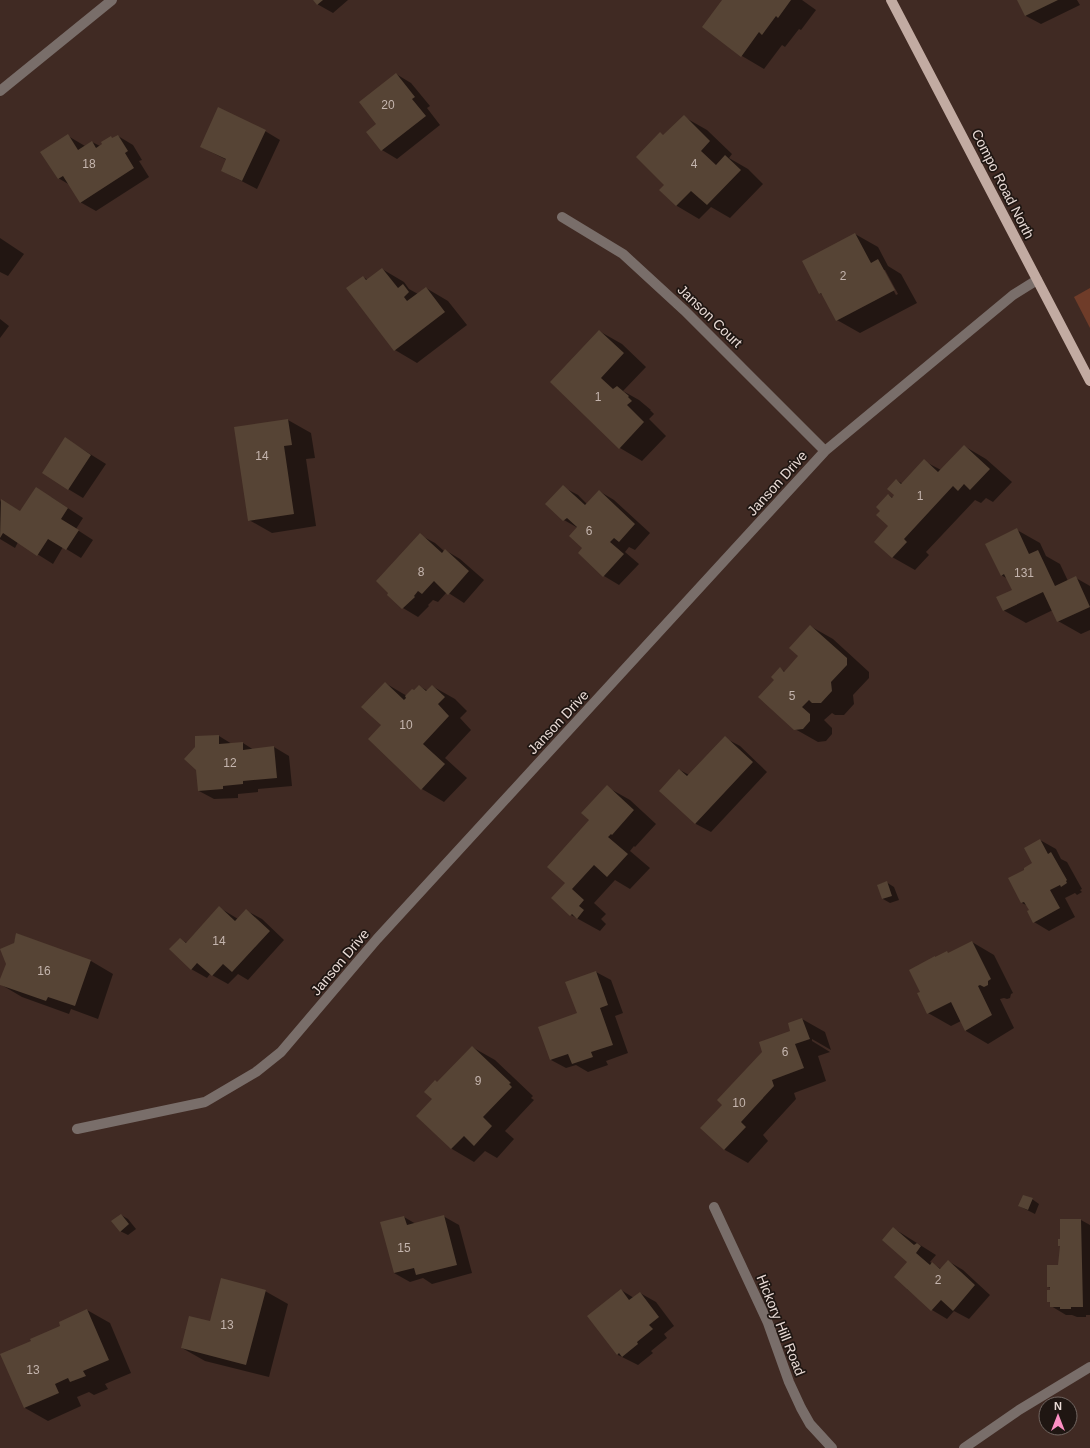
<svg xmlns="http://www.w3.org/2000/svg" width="1090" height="1448" viewBox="0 0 1090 1448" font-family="Arial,sans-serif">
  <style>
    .green { fill: #6f3c29 }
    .shadow { fill: #0007; fill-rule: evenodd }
    .building { fill: #564435 }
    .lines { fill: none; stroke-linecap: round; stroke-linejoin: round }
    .minor { stroke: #796e6a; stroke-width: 10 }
    .major { stroke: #c2aba2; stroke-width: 10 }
    .labels { text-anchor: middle; stroke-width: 3.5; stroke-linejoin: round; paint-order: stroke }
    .number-label { font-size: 12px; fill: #c4b5ae }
    .street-label { font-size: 14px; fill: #e9dbd6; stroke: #1f1612 }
  </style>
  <rect width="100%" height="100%" fill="#402a23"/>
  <path class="green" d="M1090,288v40l-16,-31z"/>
  <path class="shadow" d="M314,0h34l-15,13 -16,-9z
    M724,0h78l14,10 -15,20 -2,-1 -14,18 -3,-2 -18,24 -22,-13z
    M1018,0h59l3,5 -39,19 -15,-8z
    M396,74l15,9 19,23 -3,2 13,17 -43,34 -15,-9 -4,-26z
    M684,117l23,13 25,24 -3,4 19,11 15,15 -33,34 -19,-11 -12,12 -22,-13 -16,-16 5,-5 -3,-49z
    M265,131l15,9 -23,49 -35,-18 5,-11 -26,-13z
    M68,136l17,10 7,-4 8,4 18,-10 15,9 9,15 -3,1 10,16 -53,34 -16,-9 -10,-17 -12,-7z
    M855,234l23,13 10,19 13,8 16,29 -57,30 -23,-13 -13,-24 -4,-3zM883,270h2l13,24 -2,1z
    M0,238l24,16 -16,22 -8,-4z
    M382,269l22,13 5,7 9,5 8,-6 22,13 19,24 -50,38 -22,-13 -32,-73 5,3z
    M0,319l9,7 -9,12z
    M599,331l23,13 24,23 -23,24 16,9 12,10h-1l4,4 -5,5 17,17 -24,25 -22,-13 -69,-66z
    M288,420l23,13 4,25 -9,1 10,67 -44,7 -23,-13z
    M66,439l40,25 -23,34 -15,-9z
    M964,446l22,13 26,23 -19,20 -7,-4 -5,5 -6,-3 -49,52 3,3 -14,15 -23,-13 -2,-31 -9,-15 8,-16 4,3 2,-3 1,-15 7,4 21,-23 17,9z
    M563,487l15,8 9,9 12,-13 15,9 36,33 -15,17 -6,-3 -4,5 14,12 -20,21 -15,-9 -25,-23 5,-5 -6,-20 -14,-8z
    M51,497l32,21 -7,11 17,11 -12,18 -18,-11 -10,17 -35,-22 -3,6 -15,-9v-37l1,-2 20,12z
    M1017,530l23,13 6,13 14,8 8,17 8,-3 14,8v44l-9,4 -23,-13 -5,-11 -27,13 -23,-13 10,-20 -5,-11 -7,-4z
    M420,535l15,8 9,8 1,-1 15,9 24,21 -20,23 -17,-11 -9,10 -5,-2 -5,5 1,1 -11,11 -15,-9z
    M810,626l23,13 36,33v6l-16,17 1,9 -10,11h-9l-3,-2 -8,7 8,8v6l-6,7 -8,1 -23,-13 -20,-49 5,-12 5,4 15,-16z
    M385,683l22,13 12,-10 9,5 4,-5 23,13 12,12 -7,7 11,12 -26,28 22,20 -23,24 -22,-13 -40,-64z
    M219,736l13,8 11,-1 11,7 20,-3 15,9 3,30 -34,3v3l-20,2v4l-24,1 -15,-8z
    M725,738l15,8 27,26 -56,60 -15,-8 -35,-33 19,-21 9,5z
    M607,787l23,13 26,24 -21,23 -1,-1 -4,5 20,17 -20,21 -15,-9 -21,23 12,11 -5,5 5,5 -6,7 -29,-16 -5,-32 25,-63z
    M1040,840l16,9 5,10 6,3 15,27 -2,1 2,2 -5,3 -2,-2 -10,5 10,19 -26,14 -15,-9 -4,-12 -2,-4 -6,-3 -13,-24 17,-9 8,-7z
    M886,882l8,5 5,13 -9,3 -7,-4 -5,-14z
    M220,908l18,11 9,-8 15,8 22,21 -36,40 -10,-6 -10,10 -18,-10 -3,4 -16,-9 -11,-30 7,4z
    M17,934l74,27 22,13 -15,45 -27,-10 -2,5 -47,-17 -22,-13z
    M972,942l22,13 19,38 -2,1 -1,4 -3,1 -3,-1 -4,1 14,29 -26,16 -22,-13 -5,-10 -10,5 -23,-13 -7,-21 28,-38z
    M596,972l15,8 12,33 -8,3 13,37 -22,8 2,4 -20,7 -12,-7 -10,3 -15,-8 27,-46z
    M802,1019l23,13 6,18 -19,-11v2l18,11 -12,4 8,25 -32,12 2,6 -33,36 5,6 -20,22 -23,-13 -23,-22 22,-23 39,-52 29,-22z
    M472,1047l23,13 38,36 -2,2 3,2 -29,31 9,8 -17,19 -12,-7 -11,11 -22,-13 -35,-33 16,-17 5,-16z
    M1032,1199l7,5 -4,10 -16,-8z
    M121,1215l7,4 8,10 -8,6 -8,-4z
    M443,1216l16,9 13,48 -40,11 -9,-6 -13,4 -16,-9 10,-56 12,7z
    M1061,1220h20l9,5v90h-4v2h-9l-5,-2h-6l-15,-9v-3l-3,-2 3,-13 -3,-1 11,-21 2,-20 -2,-1 2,-5z
    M893,1228l43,27 -6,7 2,1 9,6 7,-8 15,9 27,25 -21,24 -15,-8 -7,8 -15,-9 -25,-21 1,-1 1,-26z
    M621,1290l13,8 6,-5 16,9 18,24 -10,8 3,4 -16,13 2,2 -15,12 -20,-10 -30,-39z
    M265,1291l23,13 -19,73 -64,-16 -23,-13z
    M87,1310l23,13 21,50 -26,11 3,5 -14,6 -5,-3 -12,5 4,9 -33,15 -23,-13 7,-66 30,-16z"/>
  <path class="building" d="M313,0h10l-6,5z
    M722,0h69l-13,18 -2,-2 -14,19 -3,-3 -18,25 -39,-30z
    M1017,0h41l-33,16z
    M396,73l19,24 -3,2 14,17 -45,35 -15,-19 10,-8 -17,-22z
    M218,107l48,23 -24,51 -21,-10 5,-12 -26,-12z
    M684,115l26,26 -9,10 15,14 9,-10 16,15 -34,35 -16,-14 -15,15 -17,-16 5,-5 -28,-28 24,-25 3,3z
    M68,134l10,16 14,-9 4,7 6,-4 -1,-2 10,-6 1,2 6,-3 10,16 -3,2 9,15 -54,35 -17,-27 -5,3 -18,-27z
    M855,233l16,30 7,-4 17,31 -59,31 -15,-28 -2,1 -17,-33z
    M382,268l16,20 5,-4 6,8 -5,5 3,4 19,-14 19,25 -51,39 -48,-63 17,-12 3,4z
    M599,330l25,23 -23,25 12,11 4,-3 12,10 -1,1 4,4 -5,4 17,17 -25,27 -69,-67z
    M288,419l4,26 -8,1 10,68 -46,7 -14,-94z
    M65,437l26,18 -23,35 -26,-17z
    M964,445l26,24 -20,21 -6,-6 -6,7 -5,-5 -49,53 3,3 -15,16 -18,-16 14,-16 -12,-11 4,-4 -4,-4 12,-13 4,4 2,-3 -7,-6 9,-10 5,5 23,-25 14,13z
    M563,485l22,20 14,-15 36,34 -16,18 -5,-4 -4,4 14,12 -21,23 -25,-24 4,-5 -13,-12 8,-9 -10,-9 -4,3 -18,-17z
    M36,487l32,21 -7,11 18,11 -13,20 -18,-11 -11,17 -34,-23 -3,5 1,-39 19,12z
    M1017,528l12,26 9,-4 17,36 21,-10 14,31 -33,15 -14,-30 -40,19 -7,-14 16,-7 -8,-16 -3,2 -16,-32z
    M420,533l22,20 3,-4 24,22 -21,24 -14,-14 -12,13 -4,-3 -4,5 1,1 -13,12 -15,-14 1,-2 -12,-12z
    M810,625l37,33v7l-16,17 1,9 -11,12h-9l-3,-3 -7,7 8,7v7l-7,8 -9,1 -36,-33 16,-17 -3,-3 9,-10 4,5 14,-16 -9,-8z
    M385,682l19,18 2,-2 -1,-2 7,-7 2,1 5,-5 7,6 6,-6 13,12 -7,7 11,12 -26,28 22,20 -24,26 -53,-51 13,-14 -20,-18z
    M219,735v9l24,-2v8l31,-4 3,32 -34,3v3l-20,2v3l-25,2 -2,-21 -12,-11 11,-12v-11z
    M725,736l28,26 -58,62 -36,-33 20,-22 8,7z
    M607,785l27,25 -22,25 -1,-1 -3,3 20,17 -21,23 -13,-12 -22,24 12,11 -5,6 5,4 -7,9 -5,-5 -2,2 -19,-18 14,-15 -18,-16 42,-47 -8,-7z
    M1040,839l8,15 3,-2 16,28 -1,1 1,2 -6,4 -1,-2 -10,5 10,18 -27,15 -6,-12 2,-1 -5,-8 -3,1 -13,-25 16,-8v-2l8,-5 -8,-15z
    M887,881l5,15 -10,3 -5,-14z
    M219,906l16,15 11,-12 24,22 -38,41 -9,-8 -11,12 -15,-13 -6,7 -22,-21 11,-11 6,5z
    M16,933l75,27 -16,46 -27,-9 -2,4 -46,-16v-6l6,-15 -6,-15 14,-6z
    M972,941l19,38 -3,2v4l-4,2 -4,-2 -2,1 14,29 -27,16 -14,-29 -24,12 -10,-21 3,-1 -11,-22 26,-14v1l12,-6 1,2z
    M596,971l12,34 -8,3 13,37 -22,7 2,5 -21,7 -4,-10 -18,6 -12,-33 39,-14 -12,-31z
    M802,1018l8,21 -15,5 9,24 -32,12 2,6 -33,36 5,5 -22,23 -24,-22 22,-23 -5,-5 45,-48 -3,-10 31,-11 -2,-8z
    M472,1046l39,37 -2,1 3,3 -29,30 9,9 -18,20 -10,-10 -13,13 -35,-33 16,-17 -8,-7 11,-12 2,2z
    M1023,1195l10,3 -5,12 -10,-4z
    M121,1214l8,10 -9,8 -9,-11z
    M444,1215l13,50 -41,10 -2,-7 -20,5 -14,-51 24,-6 3,9z
    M1060,1219h21l2,88h-12v2h-11v-2h-10v-5h-3v-12h3v-3h-3v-22h11l2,-19h-2v-7h2z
    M893,1227l21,18 3,-2 4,3 -5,7 14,12 2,-3 8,7 8,-9 27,25 -22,26 -12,-11 -10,11 -37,-34 13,-15 -25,-22z
    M221,1278l45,12 -20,75 -65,-17 8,-32 21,5z
    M621,1289l8,11 11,-8 19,25 -10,8 4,4 -16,13 1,2 -16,13 -3,-4 -2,2 -30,-39z
    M87,1309l22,51 -26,11 3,5 -16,6 -2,-4 -13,6 4,9 -35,15 -24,-54 31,-13 -1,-2 30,-13 -1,-4z"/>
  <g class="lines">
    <path class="minor" d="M0,91l112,-91
      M562,217l61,37 62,57 140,140
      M77,1129l128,-27 51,-30 25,-20 96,-113 448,-488 188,-156 24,-15
      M714,1207l54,116 21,59 12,26 9,16 22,24
      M964,1448l55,-38 71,-43"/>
    <path class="major" d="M891,0l199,381"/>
  </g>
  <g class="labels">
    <g class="number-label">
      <text x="388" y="109">20</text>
      <text x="89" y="168">18</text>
      <text x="694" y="168">4</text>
      <text x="843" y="280">2</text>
      <text x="598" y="401">1</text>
      <text x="262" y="460">14</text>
      <text x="920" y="500">1</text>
      <text x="589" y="535">6</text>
      <text x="421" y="576">8</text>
      <text x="1024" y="577">131</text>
      <text x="792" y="700">5</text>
      <text x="406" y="729">10</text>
      <text x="230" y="767">12</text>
      <text x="219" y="945">14</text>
      <text x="44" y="975">16</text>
      <text x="785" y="1056">6</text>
      <text x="478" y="1085">9</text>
      <text x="739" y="1107">10</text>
      <text x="404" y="1252">15</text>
      <text x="938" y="1284">2</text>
      <text x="227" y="1329">13</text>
      <text x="33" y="1374">13</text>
    </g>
    <g class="street-label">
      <text transform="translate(1003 184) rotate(63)" y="5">Compo Road North</text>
      <text transform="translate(710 316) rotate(44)" y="5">Janson Court</text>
      <text transform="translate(777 483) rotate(-48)" y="5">Janson Drive</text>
      <text transform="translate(558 722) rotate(-47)" y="5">Janson Drive</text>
      <text transform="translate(340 962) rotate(-50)" y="5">Janson Drive</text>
      <text transform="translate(781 1325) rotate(68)" y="5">Hickory Hill Road</text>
    </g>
  </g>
  <g transform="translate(1058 1416)"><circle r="19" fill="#1f1612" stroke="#706560"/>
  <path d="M0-3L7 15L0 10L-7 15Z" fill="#fc8fc3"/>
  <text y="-6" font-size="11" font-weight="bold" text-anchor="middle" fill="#e9dbd6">N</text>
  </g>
</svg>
